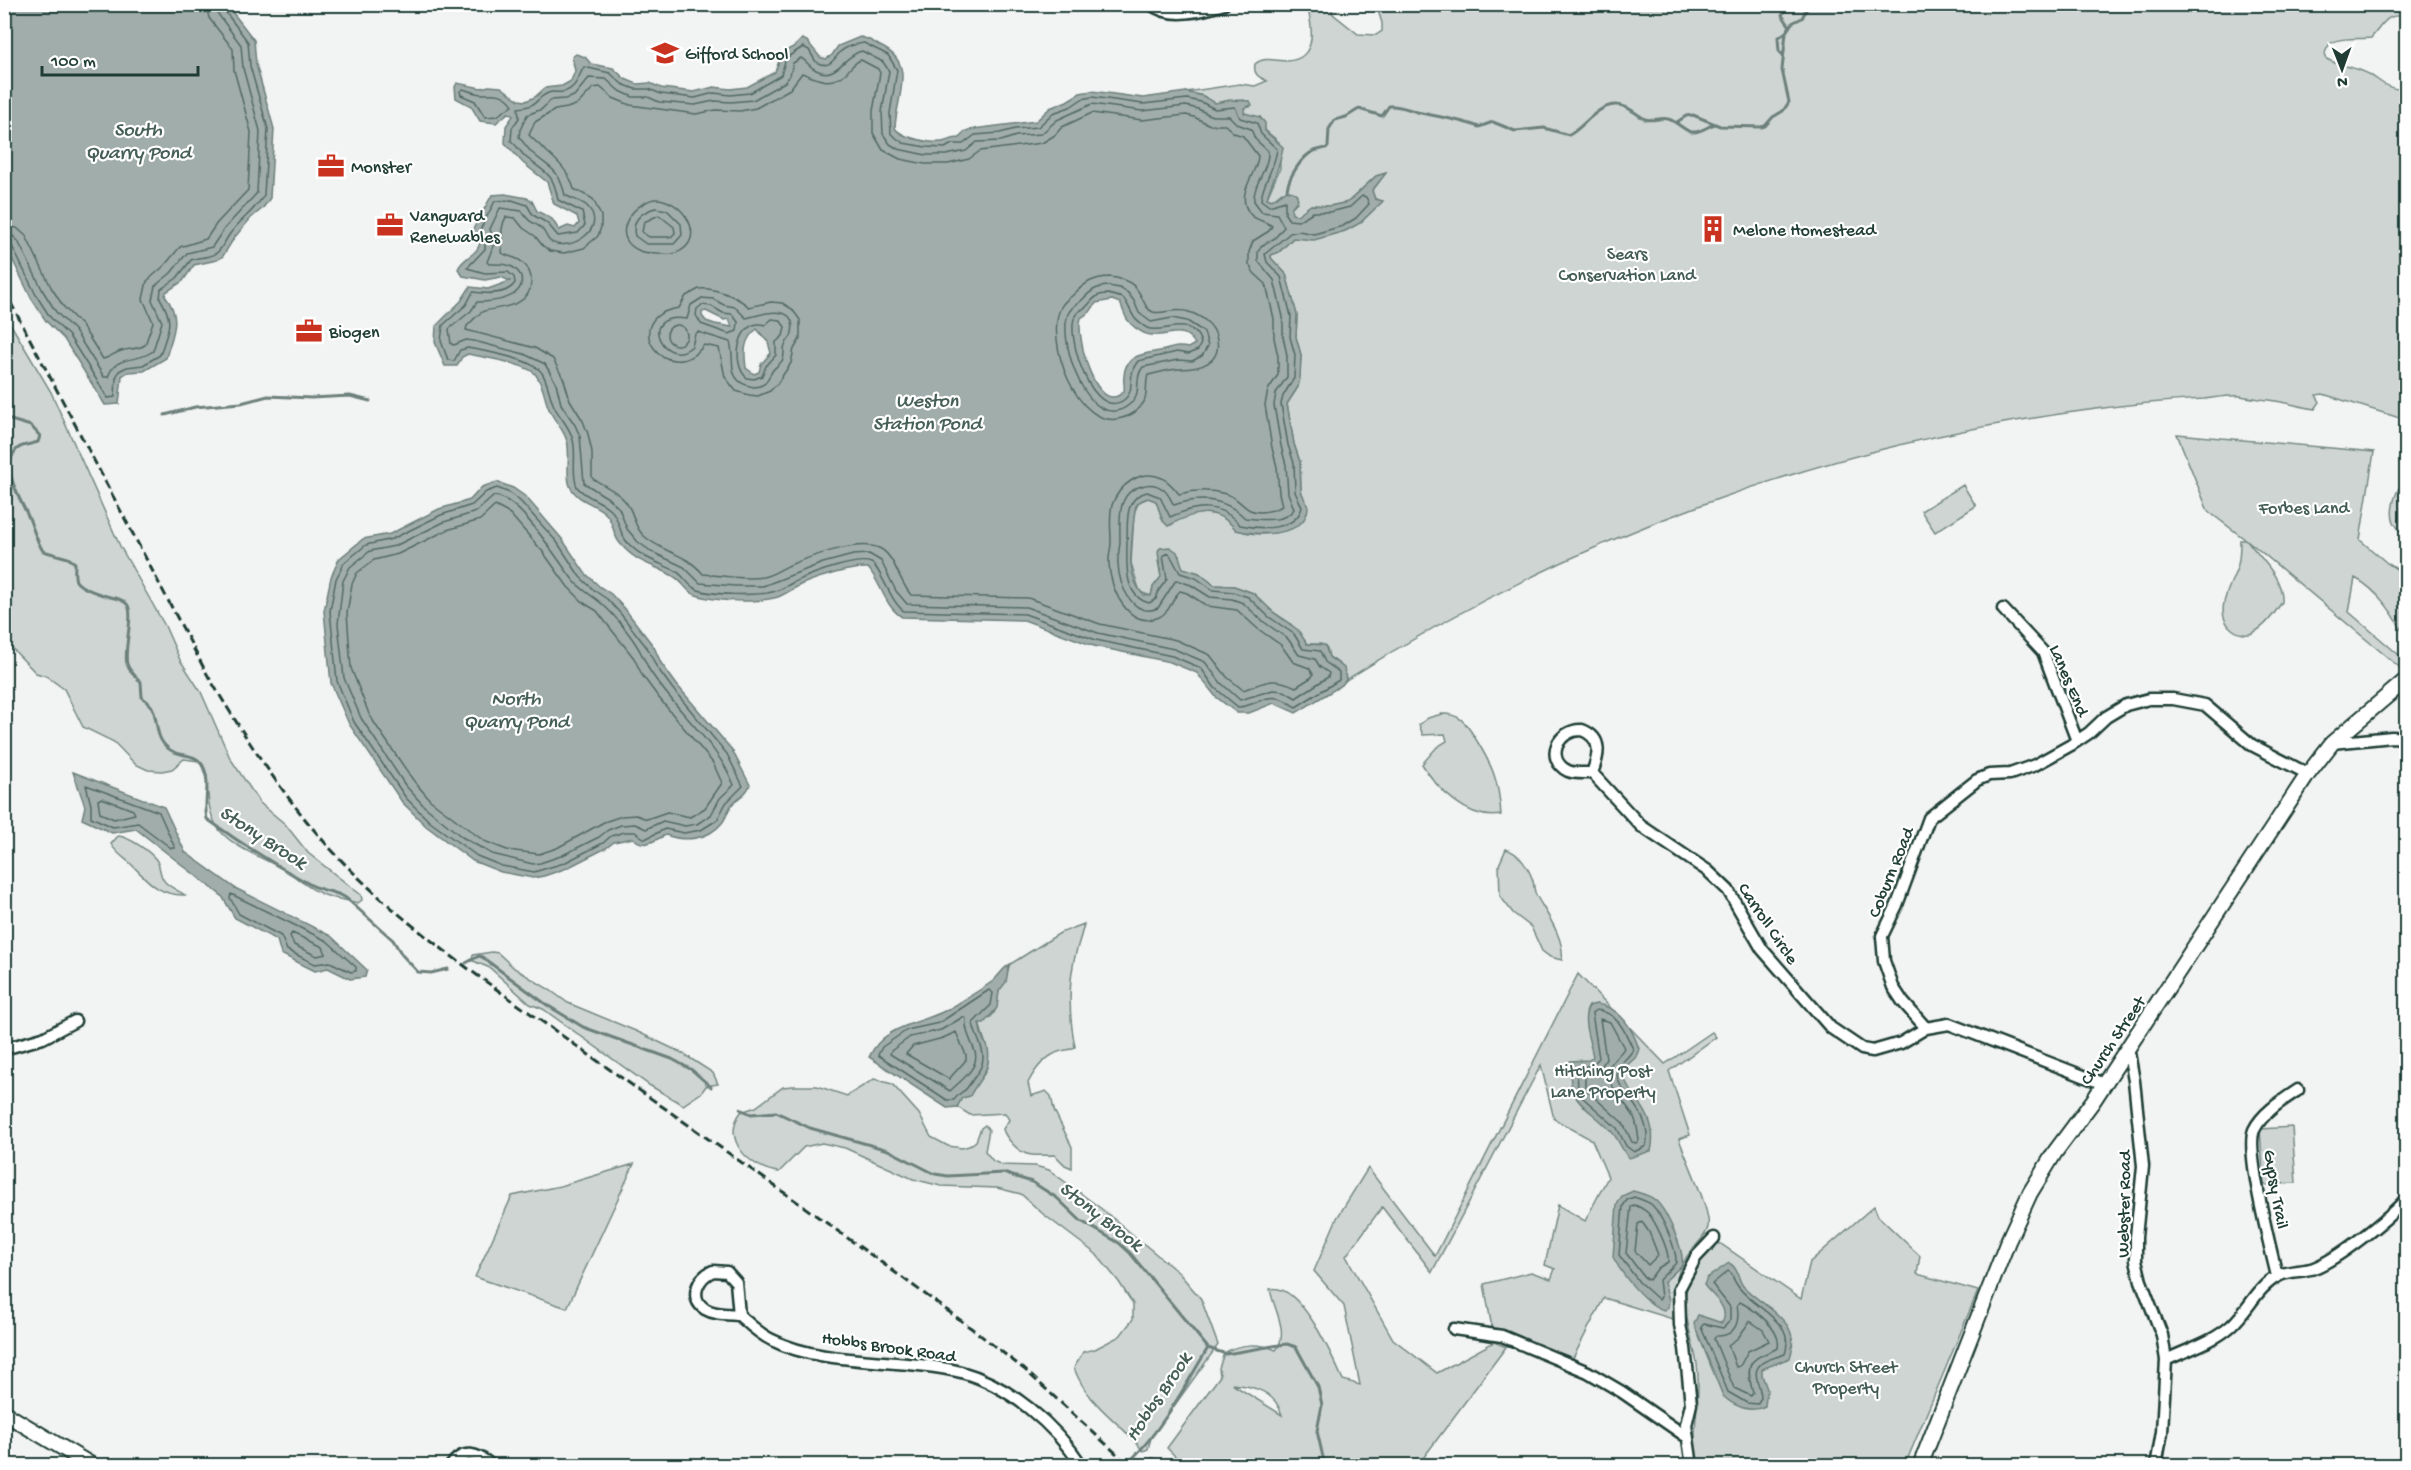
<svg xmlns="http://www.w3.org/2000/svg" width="2411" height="1470" viewBox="0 0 2411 1470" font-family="'Gochi Hand',sans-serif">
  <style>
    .green { fill: #ced5d3; stroke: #768984; stroke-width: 1.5; fill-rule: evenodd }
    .water { fill: #a1adaa; stroke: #6d807b; stroke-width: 1.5; fill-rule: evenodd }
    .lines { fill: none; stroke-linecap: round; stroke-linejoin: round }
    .shore { stroke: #536a63; stroke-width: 1.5 }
    .stream { stroke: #6d807b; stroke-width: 3 }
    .street-casing { stroke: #1f3d34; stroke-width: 15 }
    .secondary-casing { stroke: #1f3d34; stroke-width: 18 }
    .street { stroke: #fff; stroke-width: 10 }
    .secondary { stroke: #fff; stroke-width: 14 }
    .rail { stroke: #1f3d34; stroke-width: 3; stroke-dasharray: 9 4.5; stroke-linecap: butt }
    .labels { text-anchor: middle; stroke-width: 4.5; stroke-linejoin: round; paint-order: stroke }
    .poi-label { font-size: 18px; fill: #1f3d34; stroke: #fff; text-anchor: start }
    .park-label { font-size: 18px; fill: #425b54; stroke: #fff }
    .street-label { font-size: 18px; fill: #1f3d34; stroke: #fff }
    .water-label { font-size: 20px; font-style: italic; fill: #465f57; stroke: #fff }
  </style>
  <rect width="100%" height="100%" fill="#f2f3f3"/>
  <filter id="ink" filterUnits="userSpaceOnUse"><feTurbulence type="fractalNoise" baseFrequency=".0167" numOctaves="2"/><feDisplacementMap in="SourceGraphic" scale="12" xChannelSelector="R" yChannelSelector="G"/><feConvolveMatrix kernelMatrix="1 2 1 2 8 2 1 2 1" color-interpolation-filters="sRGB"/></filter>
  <g filter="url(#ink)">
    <path class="green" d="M1376,4l1030,1v12c-19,-6 -24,9 -35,21 -16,2 -47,-5 -46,20 13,8 24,8 37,13 17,6 22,20 44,18v331l-83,-26 -7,1 4,7 -5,7c-13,-2 -27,-6 -40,-8 -12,-2 -24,-3 -35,-5 -11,-1 -26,2 -36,3 -36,2 -72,5 -108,10 -267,34 -523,127 -750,271 0,-12 -7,-17 -17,-23l-2,-9 -6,-4h-14l-17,-21 -17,-11 -20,-19 -19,-7 -20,-1 -15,-12 -17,-5 -3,-12 -21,5 3,16 -8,10 -2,9 -11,-4 -9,-29 3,-50 5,-11 9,-4 8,3 7,20 8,4c12,-12 36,-15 53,-8 5,2 6,7 10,10 17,12 46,7 63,-2l6,-29 -2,-5 -1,-29 -6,-18 -7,-40 11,-17 2,-16 1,-16 -5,-18 1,-22 -11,-41 -15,-16v-3l8,-3 14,-14h11l5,2 36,-9 15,-8 22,-21 -7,-3 -3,-8 13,-17 -9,2 -28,26 -18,4 -19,-1 -14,11 -6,-2v-6l6,-6 -15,-10 -10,8 -5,-2 13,-30 -1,-26 -14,-12c-2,-16 -13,-11 -23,-19l2,-3 6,-1 -6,-7 -29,3 -12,-7 -17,-4 54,-8 15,2 12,-5c-8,-4 -14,-6 -12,-17 10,-8 20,-3 32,-3 32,-2 25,-36 20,-56h24l2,9 25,20 18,1 6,-4v-8z
      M4,313l47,79 69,154 45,80 15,34 21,32 29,66 30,45 25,21 23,29 53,42 1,5 -4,3c-11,-3 -25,-4 -36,-9 -12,-5 -21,-13 -31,-20 -22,-15 -65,-27 -76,-51 -11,-20 -3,-42 -16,-62l-15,-2 -12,10 -10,2 -14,-1 -13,-6 -21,-22 -31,-15 -19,-38 -18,-13 -10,-3 -31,-32z
      M2177,434l197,18 -14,88 27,23 19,12v64c-10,-23 -28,-49 -51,-61l-6,34 57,49v7l-2,3 -157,-131c12,17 37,38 35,62 -7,11 -20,29 -33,32 -7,1 -12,-1 -17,-5 -20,-16 -1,-43 5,-61 3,-8 3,-19 3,-28h6l-38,-29z
      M2406,480v59c-4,-5 -9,-11 -12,-17 -5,-12 2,-35 12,-42z
      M1963,485l13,21 -41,26 -14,-21z
      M1442,714c18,0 23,8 32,22 18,29 25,44 27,79 -33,6 -64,-26 -79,-51l15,-17 10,-6 -2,-7 -22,1 -4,-10 9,-7z
      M118,836c11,1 32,15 39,25 4,7 2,15 8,21 6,6 14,9 20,13 -26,1 -37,-14 -54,-31 -8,-7 -15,-11 -20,-20z
      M1506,849c13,4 23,19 27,32 1,4 1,10 3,14 10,18 29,43 26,65l-12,-3 -8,-6 -11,-24 -18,-14 -13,-17 -1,-31z
      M1084,924c-3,14 -9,28 -11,42 -5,27 -3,55 2,81 -5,4 -9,2 -14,4 -16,5 -26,18 -33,32l3,13 15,-5 5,5 3,14 18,37v21l-7,-3 -10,-10c-22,0 -30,4 -45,-14 -3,-4 -6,-7 -7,-12l6,-9 -4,-7 -35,2 -13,-8 5,-10 11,-7c2,-7 8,-10 11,-16 10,-17 -1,-34 -5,-52 24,-5 14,-21 22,-35 4,-8 7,-12 8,-22l51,-32z
      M492,952l6,1 16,15 36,22 18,13 70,29 44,21 31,20 5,11 -12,2 -5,7 -18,12 -34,-20 -106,-76 -13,-5 -40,-36 -19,-8 2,-5z
      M1578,974l87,90 47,-32 4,5 -47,34 21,64 -11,4c6,17 33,74 29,88 -2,10 -10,15 -16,23 -18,20 -20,45 -16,70l-72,-22 -31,60 -81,-30 -8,-44 47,-12 20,7 4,-10 -10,-4 13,-60 27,16 23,-44 -16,-37 -38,-21 -13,-54 -109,207 -50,-65 -36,49 47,83 44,34 57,-31 12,5 -88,118h-234l-17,-17 53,-72 -1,-8 5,-15c16,-10 36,-10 52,-3 14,-18 -3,-42 -6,-61 30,-8 63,69 73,91l17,5 -16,-79 -30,-35 23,-53 31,-50 67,88zM1232,1384c22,2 44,8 50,31z
      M874,1079l18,5 27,30 12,23 17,9 14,2 7,-2 7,-5 5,-13 4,-3 4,5 -4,21 8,10 9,4 33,1 14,4 54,40 76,63 22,26 17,46 -67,93 -3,11 -5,2c-23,-30 -55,-45 -69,-83l9,-16 12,-3 25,-13 13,-17v-15l-14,-22 -23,-28 -53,-40 -22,-20 -24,-6 -56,-2 -28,-7 -68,-31 -23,-5 -18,4 -25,25c-28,-3 -59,-32 -38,-60l15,-5 27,-20 9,-1h25l30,10z
      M2292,1127l4,56 -32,2 -4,-56z
      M634,1164l-67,144 -92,-31 37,-81 48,-10z
      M1874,1206l4,10 42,40 -3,18 61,17 -73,174 -208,1c-7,-35 5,-67 0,-102 -4,-24 -16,-53 -10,-77 5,-20 17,-31 31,-45l83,57 9,-37z"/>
    <path class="water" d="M5,4l222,1 27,35 2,24 18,65 -4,69 -7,10 -12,10 -17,20 -11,18 -6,4 -23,5 -11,16 -17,11 -1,4c18,23 7,38 1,62l-22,13 -16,1 -6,4 -3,28 -14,1 -41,-66 -18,-18 -15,-23 -26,-54z
      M860,37c9,1 14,6 22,10 35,17 14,50 13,81 6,10 40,17 51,13 6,-2 7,-3 14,-3l4,-6 9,-3 63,-8 14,-13 17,-7 13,-8 12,-2 51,7 43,-6 17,4 12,7 15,-3 20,1 2,4 -8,3v5l16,4 5,6v8l18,16c-2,19 -11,33 -16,51l5,2 15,-10 9,3 2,6 -7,9 1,6 5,1 14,-10 19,1 18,-4 28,-26 10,-3 -14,18 3,8 8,2 -23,22 -15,8 -31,9 -21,-2 -14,14 -8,3v3l15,16 11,41 -1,22 5,18 -1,24 -2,8 -11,17 7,40 6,18 1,29 7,16c-2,31 -51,29 -72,23 -20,-25 -43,-18 -68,-4l-5,-5 -7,-20 -8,-3c-6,2 -9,3 -12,8 -2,5 -6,51 -5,58 1,10 5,24 13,31l7,1 2,-9 8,-10 -3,-26 2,-3 10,-1 7,5 6,16 16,5 15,12 20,1 19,7 20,19 25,18 9,14 18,1 4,12 15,11 2,12 -4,5 -46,28 -22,-10 -25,10h-12l-21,-16 -19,-24 -27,-11 -76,-16 -70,-26 -122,-3c-18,-11 -21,-35 -34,-49 -17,-1 -49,9 -66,16 -8,4 -16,10 -24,13 -21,6 -61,5 -82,-2 -10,-3 -12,-12 -20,-17 -21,-14 -39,-13 -57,-36 -7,-9 -5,-21 -14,-29 -11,-10 -28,-12 -35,-27 -5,-12 1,-31 -3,-45 -4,-13 -13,-20 -18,-32 -5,-11 -5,-23 -13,-34 -7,-11 -54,-18 -68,-21l-6,3 -5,9h-12l-10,-24 1,-16 25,-25 9,-14 18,2 22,-8 -9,-4 -16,3 -22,-4 -5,-7c5,-13 22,-14 22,-29l-7,-4 -1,-5 20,-36 13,-1 22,4 5,3 5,10 15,8 7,11 9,-4 7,2 4,-5 -2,-7 -23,-12 -7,-22 -24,-19 -18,-20 1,-17 7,-10 -1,-2 -4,-1 -12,10 -16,-2 -9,-15 -15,-8 -1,-11 2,-4 24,5 8,-2 12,1 18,13 7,1 9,-4 10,-9 17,-2 9,-5 4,-10 -3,-14 4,-3 9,3 6,7 22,4 12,11 12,5 13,-1 11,5 33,4 20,-5 16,2 17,-2 28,-15 7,-19 13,-7 7,-7 5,2 13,16 6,2 6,-4 6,-9zM1112,300l8,3c4,7 4,15 11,21 5,5 14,11 21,11 16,2 32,-11 43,9l-7,4c-12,-3 -17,1 -28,3 -17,3 -35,4 -36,25 -1,6 1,10 0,15 -27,29 -49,-55 -43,-73l9,-6 6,-9zM706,311l18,9 5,-1 3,8 -17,-3 -9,-3 -4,-5v-4zM757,329l11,13 3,11 -10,11 -2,8 -5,2 -8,-6c-2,-15 -3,-29 11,-39z
      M497,482l16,6 13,9 36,42 23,34 14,13 12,8 14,15 29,38 7,16 16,22 55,65 18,35c-4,11 -13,12 -19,21 -3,5 -5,12 -9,17 -14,17 -37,19 -56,12 -14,6 -21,14 -33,3l-19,4 -8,6 -39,20 -23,8 -11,2 -32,-6 -28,-11 -47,-35 -24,-24 -53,-78 -18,-41 -7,-72 7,-34 8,-18 24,-20 27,-5 49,-25 31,-9 12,-13z
      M73,772l91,35 21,45 50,36 96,48 36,34 -2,7 -15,2 -22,-11 -13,3 -34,-17 -4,-14 -42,-22 -13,-22 -86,-67 -24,4 -30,-14 3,-13z
      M1009,965l-3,17 -7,9 -2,17 -13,15h-5c1,5 2,13 5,18 3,6 3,1 4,8 4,20 -10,31 -18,47l-8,2 -5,9 -10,1 -78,-51c17,-36 56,-32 85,-51 12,-8 27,-16 39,-25 6,-5 9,-12 16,-16z
      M1596,1004c24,3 36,23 43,45l-3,8 -13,12c-3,21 38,41 28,82l-22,7c-8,-8 -10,-19 -18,-27 -27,-29 -43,-24 -41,-70l19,-1 4,-3c-2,-14 -13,-37 -4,-51z
      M1633,1191c7,2 17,4 22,9 11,9 30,51 27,65l-18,17 5,18 -1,7 -4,3c-19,-5 -43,-37 -51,-53l4,-53 5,-8z
      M1729,1263c10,5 8,15 14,23 21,23 60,33 47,72l-28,11v6l5,14 -2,17c-15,8 -31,0 -42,-10l-29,-72 4,-9 24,8c9,-15 -10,-27 -18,-38l3,-7z"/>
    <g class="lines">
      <path class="shore" d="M864,43l24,12 9,15 -7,43 1,21 12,9 23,4 19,1 7,-4h11l12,-9 25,-2 15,-4 23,-2 15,-14 17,-6 12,-8 10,-2 51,7 44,-5 14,3 14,7 20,-2 5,11 17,5 4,11 16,15c-2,19 -15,35 -16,51l8,6 16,-5v13l4,6 9,1 15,-9h17l20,-5 12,-11 4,1 3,7 -13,14 -13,8 -29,8 -15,-3 -9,2 -25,21 2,8 14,15 10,39 -1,21 5,18 -1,23 -11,18 -2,8 7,41 6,18 1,29 7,15c-6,25 -43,22 -62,18 -20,-24 -45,-19 -70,-8l-10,-20 -13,-5c-24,6 -19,31 -20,51 0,20 -4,53 22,60l7,-4 3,-9 8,-11 -4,-23 6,-3 11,20 16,5 17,12 20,2 15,5 21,20 25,17 9,15 17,2 5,11 14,10v8l-43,27c-6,-3 -11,-8 -18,-9 -14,-3 -25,9 -40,9l-23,-19 -14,-20 -29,-12 -76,-16 -71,-26 -121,-3c-14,-9 -24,-45 -33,-48 -12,-6 -57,10 -70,16 -9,3 -16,9 -25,12 -15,5 -69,5 -82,-3 -8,-5 -11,-14 -20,-18 -17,-8 -34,-13 -47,-28 -9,-10 -7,-23 -16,-32 -10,-10 -25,-12 -34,-23 -6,-14 0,-32 -4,-47 -3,-13 -12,-21 -18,-32 -6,-11 -6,-24 -13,-35 -8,-14 -57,-22 -74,-25l-8,2 -6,11 -6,-1 -7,-19 2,-16 23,-20 7,-13c13,2 33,4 42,-9l-1,-6 -6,-5 -23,1 -18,-5 18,-19v-11l-5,-8 15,-29 17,-1 15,5 6,10 14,8 11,13 20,-3 7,-8 -3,-13 -24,-12c-5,-27 -10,-25 -30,-41 -7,-5 -10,-13 -17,-18l1,-13 7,-10 -1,-10c22,-2 16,-9 30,-15 5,-2 10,0 15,-1 14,-3 15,-16 21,-25l26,6 12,11 13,5h14l12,5 34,4 19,-5 16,2 20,-2 31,-18 5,-17 17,-11 6,3 7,12c13,7 17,-1 24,-10 6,-6 16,-8 24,-9z
        M862,51l21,11 6,9 -7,41 1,22 7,10 8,5 28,6h20l20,-4 11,-9 24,-1 15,-5 25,-2 16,-14 35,-16 50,7 44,-5 12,3 14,7h17l8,8 14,5 4,10 13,12c1,18 -15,32 -14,50l8,11 15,2 7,13 -9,11 -14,8 -3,6v9l16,19 9,37v20l4,18v22l-11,16 -2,12 7,41 5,19 2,28 6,16c-10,15 -33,10 -49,9 -20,-20 -44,-22 -71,-13 -3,-4 -5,-11 -10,-15 -6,-5 -14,-7 -22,-4 -26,6 -22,34 -22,55 0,8 -3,15 -2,23 1,20 14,55 40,44l18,-28 15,5 19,12 22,2 11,4 21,19 24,17 11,16 16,4 5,8 9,6 -1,4 -32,21 -12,-7 -11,-1 -33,10 -19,-17 -16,-21 -31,-13 -76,-16 -72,-26 -119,-3 -11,-13 -15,-30 -12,-7 -16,1 -30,8 -60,23h-28l-35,-3 -16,-16 -32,-15 -14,-10 -11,-13 -8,-21 -11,-10 -24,-15 -4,-47 -5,-11 -14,-21 -5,-21 -11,-19 -21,-10 -50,-13 -8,-1 -12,5 -3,-1 -2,-15 22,-18 6,-9c16,0 49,-3 44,-26 -7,-13 -18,-12 -32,-12l-2,-2 7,-18 -4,-15 10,-21 22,3c9,15 12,10 20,18 4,4 4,9 8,12 18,13 60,-12 37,-35 -6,-5 -15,-7 -22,-11 -7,-28 -14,-25 -34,-43 -4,-5 -8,-10 -12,-15l1,-7 7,-15 15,-6 9,-9 14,-1 9,-3 15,-18 17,1 12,11 15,7h15l11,5 36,3 19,-4 17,1 22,-2 32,-18 5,-7 3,-12 8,-5c6,3 8,9 15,12 21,11 27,-15 46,-19z
        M861,60l17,9 2,4 -7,38v22l10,17 17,9 25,5h23l21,-5 11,-8 62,-8 13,-8 7,-8 30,-14 50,7 44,-5 8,2 16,8h15l9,8 9,3 15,20c-1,19 -25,39 -7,59 6,6 15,6 21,11l-3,5 -16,10 -4,11v12l5,9 12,11 8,35v19l4,18v19l-10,15 -3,15 7,43 5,19 2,26 3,13c-8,5 -23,8 -32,4 -9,-5 -13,-13 -24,-16 -14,-4 -32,-4 -47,0 -5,-6 -9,-12 -17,-16 -21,-10 -43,7 -50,27 -3,12 -1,24 -1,37 0,7 -3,15 -2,22 1,24 18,64 48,54 14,-5 14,-19 23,-27l7,2 20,13 30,4 21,19 23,16 12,17 16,6 4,6 -1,3 -16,10c-24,-11 -30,-5 -53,3l-16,-13 -17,-22 -34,-15 -76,-16 -72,-26 -117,-3c-11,-12 -16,-38 -30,-46 -19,-11 -69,7 -89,15 -10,4 -18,11 -29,13 -19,3 -41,-1 -60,-3 -17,-21 -40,-21 -59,-38 -10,-9 -9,-19 -15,-29 -8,-15 -24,-20 -37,-29v-26l-4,-18 -5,-13 -13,-21 -6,-20 -11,-21 -18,-11 -69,-18 1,-4c4,-4 12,-13 17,-15 17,-4 46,-4 47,-28 1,-8 -3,-16 -9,-21 -6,-5 -14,-5 -20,-9 1,-14 -3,-24 4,-36l9,1 8,10 12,8 7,9 8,6 14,2 20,-5 14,-12 3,-9v-11l-8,-17 -19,-10c-7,-25 -28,-36 -45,-54l6,-13 20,-12 12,-2 11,-4 15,-16 7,-1 13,11 17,7 66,9 20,-4 24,1 16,-3 34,-19 12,-16c15,6 29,14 44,0 6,-6 7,-10 15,-13z
        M463,89c6,2 13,5 19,5 14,-1 23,-1 31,11l-16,11 -12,1 -10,-16 -14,-6 -1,-4z
        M654,199c28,-2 56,41 22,54 -6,3 -11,1 -18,0 -6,-1 -12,1 -18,-2 -31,-13 -10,-46 14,-52z
        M655,208l12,2 14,14 1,11 -8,9h-28l-11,-8c-4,-16 7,-24 20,-28z
        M659,215l15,12 1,6 -4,4h-22l-7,-5 2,-10z
        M4,226l13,2 9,8 25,51 12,19 19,20 21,33c6,-1 11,-6 18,-8 8,-3 16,-1 24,-6l8,-23 -10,-23 4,-18 17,-15 16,-19 26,-8 11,-16 31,-33 3,-58 -17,-62 -1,-21 -24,-31 -3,-14
        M4,235l9,1 5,5 25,50 13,21 19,19 29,46h4c7,-23 30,-14 45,-26l9,-29 -10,-22 3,-14 16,-13 16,-20 25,-6 12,-18 33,-36 3,-62 -17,-63 -2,-23 -23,-31 -3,-10
        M4,243l8,3 24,49 14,22 19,19 39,62 7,-1 1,-19 3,-7 8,-4 16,-2 17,-10c8,-26 15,-32 0,-57l1,-9 16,-11 14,-18c7,-3 17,-2 24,-6 6,-3 10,-13 14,-19 10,-15 27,-25 35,-40l4,-66 -18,-63 -2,-24 -24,-32 -1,-6
        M1109,277c38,3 29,29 44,35 9,3 23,-5 36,0 12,4 24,12 27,24 8,27 -17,33 -36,33 -9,0 -23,4 -32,6 -3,9 0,18 -4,27 -5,8 -13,14 -22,16 -45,14 -78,-79 -61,-111 3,-6 8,-8 13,-13 11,-11 18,-16 35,-17z
        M1108,286l12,2 8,5 6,8 5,12 12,9 21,-4 15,3 17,11 4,14 -6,10 -10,5 -14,-1 -35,7c-10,12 0,27 -13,37 -40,34 -73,-62 -62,-90 3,-7 8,-9 13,-13 9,-9 13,-14 27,-15z
        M699,289c15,-2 39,8 50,18l22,-5 11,1 10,6 8,11v19l-6,10 -3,14 -14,21 -7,7 -12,5 -9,-1 -13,-4 -11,-14 -6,-29 -15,-3c-37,47 -89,-28 -25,-37l7,-12z
        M1108,294l15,4c11,13 5,19 24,30 13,7 46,-15 54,15l-3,7 -10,4 -11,-2 -39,9c-12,14 -2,29 -13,38 -32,25 -60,-63 -50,-83 3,-6 7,-6 11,-9 8,-8 9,-13 22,-13z
        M702,298l11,1 11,6 11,2 11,11c15,-4 52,-16 46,15 -1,6 -5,7 -7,12 -2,4 0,9 -2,14 -2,5 -7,7 -10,11 -7,10 -4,15 -19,17 -30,-5 -18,-27 -24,-45l-32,-10 -3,2 -3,12c-26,25 -59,-35 -5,-27l4,-14z
        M702,305l9,1 12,7 9,1 6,8 -1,9 -8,3 -28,-10 -5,-9 1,-6z
        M772,319l8,1 5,7 -2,9 -7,6v13l-10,11 -4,10 -8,3 -7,-1c-17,-14 -9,-61 18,-53z
        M667 335a10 10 0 1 1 20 0a10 10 0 1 1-20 0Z
        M497,488l13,5 11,9 36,40 23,35 15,14 12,8 13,14 28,36 8,17 16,22 55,66 16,32 -17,17 -9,17 -16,10 -17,3 -19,-4 -20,10 -10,-7h-11l-13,4 -8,7 -39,20 -30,9 -32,-6 -25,-10 -47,-34 -24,-24 -52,-76 -17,-41 -7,-70 6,-32 8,-16 22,-18 26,-6 49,-24 31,-10 14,-13z
        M494,496c28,2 63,65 80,85 9,10 19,15 28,23 13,11 33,36 40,51 3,5 5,11 8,16 25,39 68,73 84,114l-14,13 -9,17 -14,9 -12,2 -22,-5 -17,8 -11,-5 -14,1 -13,5 -9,7 -38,19 -21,7 -7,1 -41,-10 -30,-17 -38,-31 -19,-21 -44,-67 -17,-40 -6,-54 5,-43 7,-14 20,-16 25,-5 49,-24 32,-10z
        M495,506l15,8 33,38 25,35 16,16 13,8 10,13 27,34 8,17 17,23 54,65 9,20 -17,25 -15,9 -23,-5 -20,7 -11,-4 -14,1 -18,6 -47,26 -18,6 -32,-4 -23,-9 -54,-41 -17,-20 -38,-56 -6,-10 -18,-46 -4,-55 5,-29 5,-11 17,-13 24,-6 49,-24 33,-10z
        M86,785l73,27 16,36h-4l-33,-25 -25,4 -22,-10v-12z
        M102,798l31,12 2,4 -21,5 -14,-6 -2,-13z
        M231,894l96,47 29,26v4l-5,1 -21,-10 -15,2 -28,-14 -6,-14 -42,-22 -9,-16z
        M292,933l31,14 3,7 -9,2 -23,-11 -4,-9z
        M989,990l4,3 -2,12 -18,18c2,12 7,17 9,27 5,15 -8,27 -15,38 -3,4 -9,5 -13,12h-7l-69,-45 4,-8 25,-17 32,-7z
        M1596,1010c21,2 29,21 37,39 -3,9 -15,13 -16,23 -2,20 37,40 29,74l-12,6 -8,-6 -9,-18 -35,-31 -4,-7 -1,-22 15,-3 7,-7 -7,-45z
        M963,1017l3,2c-1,13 5,21 9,33 5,16 -16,30 -25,39l-60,-37 1,-3 19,-14 31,-7z
        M1600,1019l10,3 14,26c-3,6 -11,11 -14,18 -6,20 16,35 24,51 3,7 4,15 5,23l-3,3 -4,-1 -9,-19 -38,-34v-14l15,-6 6,-10z
        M956,1032l10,23v5l-17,19 -43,-25 7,-8 30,-8z
        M1634,1197c5,2 13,4 18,8 10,10 25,44 24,58l-17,17 2,17 -2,3 -20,-18 -20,-27 4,-49 4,-6z
        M1635,1205c4,2 9,4 13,8 7,8 22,38 20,49l-10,6 -9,12 -5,-3 -18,-24 5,-46z
        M1642,1222l7,10 9,23 -10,10 -13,-14 3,-27z
        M1728,1271l4,3c7,31 66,42 53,80 -13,5 -33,7 -28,25 1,7 4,11 4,19l-4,6 -10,-1 -19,-11 -27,-65 3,-3 19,4 7,-7v-14l-18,-23z
        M1740,1302c15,8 42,27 38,46 -28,12 -34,13 -25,45l-2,3 -17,-8 -20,-49 2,-3c20,1 24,-15 21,-31z
        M1750,1321l13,9 6,11 -21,10 -8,15 -4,1 -8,-22 10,-7z"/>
      <path class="stream" d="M1789,25l-7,-10 7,-11
        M1783,55l-4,-4 -1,-13 8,-6 6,-9 10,-5 7,-14
        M1677,122l9,-6 7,-1 27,11 41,1 4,-1 8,-9 10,-6 6,-9 -7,-32 4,-38
        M1287,190c1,-12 15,-34 27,-39 5,-2 9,-1 14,-4l1,-18 6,-9 11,-3 13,-8 23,7 7,-10c11,-1 18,3 28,6 21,5 42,7 62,15l14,-5 22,9 29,-3 25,7c15,-8 27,-29 46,-30 11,-1 21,9 30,14 7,3 15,-2 23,0 9,2 17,13 24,13 7,1 15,-5 22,-8
        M165,415l30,-8 46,-4 27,-7 43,2 39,-2 20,5
        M4,418l27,8 9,10 -2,6c-8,3 -17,2 -22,8 -16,18 4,48 12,66 5,11 8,24 15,35l25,7 7,5c0,5 -1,13 1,18 4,7 26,14 34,16 6,1 12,2 17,7 8,9 -4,46 0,60 2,7 9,13 14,18l1,15c3,3 8,6 10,10 7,15 2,31 17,42 10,9 28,2 35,19 7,15 -1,35 3,51 33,24 68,46 104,66 11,6 24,6 35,13l47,42 9,15 16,17 13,1 17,-4
        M466,963l13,-7 3,1 65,48 36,22 89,32 20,11 19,17
        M740,1109l11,5 25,-2 34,16 78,22 47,24 13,2 55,-3 29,9 25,16 24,23 38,22 11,10 78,95 18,6 53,-9 8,-1 9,3 22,40 4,18 -5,26 8,35
        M1131,1460c32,-32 54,-74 77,-112"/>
      <defs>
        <path id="street" d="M1151,4c19,16 51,7 73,0
          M2003,609l40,43 34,89
          M1582,730c21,8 17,25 10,43 -8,0 -17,1 -24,-2 -24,-12 -10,-42 14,-41z
          M2332,743l60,-6 14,1
          M1592,773l49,53 67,45 20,19 34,59 69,79 31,21 11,2 28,-8 25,-15
          M2128,1047l6,34 9,85 -7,71v23l5,21 21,54 4,25 -4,72 -6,34
          M4,1049l39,-11 32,-17
          M2104,1084l-155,-60 -23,4 -23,-26 -10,-15 -9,-26 -2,-25 15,-31 32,-87 48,-38 12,-5 21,-1 25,-9 36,-20 18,-12 17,-16 20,-12 23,-6h24l32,6 47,40 56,29
          M713,1271l14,1 9,10 3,33c-11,-1 -24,0 -34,-6 -17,-11 -7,-32 8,-38z
          M2277,1276c-6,-26 -32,-125 -23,-146 8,-17 29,-30 44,-40
          M739,1315c10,9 20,19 33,25 53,27 130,17 189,32 48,13 94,53 121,94
          M1454,1329l48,7 86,36 34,20 65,45
          M2166,1360c23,-11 47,-18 65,-34 18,-16 26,-39 47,-50 11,-6 25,-4 36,-8 24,-9 75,-50 92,-69
          M1153,1465l1,1
          M451,1466c12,-18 27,-12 41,0
          M1692,1466l-6,-41 5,-21 -6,-56 -5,-23 -1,-36 17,-32 18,-19"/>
        <path id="secondary" d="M4,1413l89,53
          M1920,1466l88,-225 22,-48 25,-41 38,-51 215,-327 24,-31 74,-63"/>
      </defs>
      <use href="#street" class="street-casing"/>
      <use href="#secondary" class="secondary-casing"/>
      <use href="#street" class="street"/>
      <use href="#secondary" class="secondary"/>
      <path class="rail" d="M4,290l203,384c35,59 74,119 120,171 74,82 169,143 258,207 129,91 259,182 386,276l53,41 106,97"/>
    </g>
  </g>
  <defs>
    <symbol id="school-bare" viewBox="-9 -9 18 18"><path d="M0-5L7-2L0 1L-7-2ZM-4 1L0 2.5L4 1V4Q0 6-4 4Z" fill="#c8321e" stroke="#fff" stroke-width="2.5" paint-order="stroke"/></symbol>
    <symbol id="office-bare" viewBox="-9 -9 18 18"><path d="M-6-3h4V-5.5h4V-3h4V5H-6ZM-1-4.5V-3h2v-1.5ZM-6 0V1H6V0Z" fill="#c8321e" stroke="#fff" stroke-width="2.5" paint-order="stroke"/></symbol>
    <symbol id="building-bare" viewBox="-9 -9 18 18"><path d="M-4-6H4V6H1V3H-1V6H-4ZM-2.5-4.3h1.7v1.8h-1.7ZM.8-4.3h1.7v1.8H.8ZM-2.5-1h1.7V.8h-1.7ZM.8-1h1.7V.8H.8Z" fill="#c8321e" stroke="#fff" stroke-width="2.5" paint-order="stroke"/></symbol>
  </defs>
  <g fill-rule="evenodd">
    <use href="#school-bare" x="646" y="34" width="38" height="38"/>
    <use href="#office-bare" x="312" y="147" width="38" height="38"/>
    <use href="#office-bare" x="371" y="206" width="38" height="38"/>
    <use href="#building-bare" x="1694" y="210" width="38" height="38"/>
    <use href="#office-bare" x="290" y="312" width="38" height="38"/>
  </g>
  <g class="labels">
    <g class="poi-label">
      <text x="685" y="59">Gifford School</text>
      <text x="351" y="172">Monster</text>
      <text x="410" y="221">Vanguard<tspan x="410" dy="21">Renewables</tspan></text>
      <text x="1733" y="235">Melone Homestead</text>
      <text x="329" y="337">Biogen</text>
    </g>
    <g class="park-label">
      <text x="1627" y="259">Sears<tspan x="1627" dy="21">Conservation Land</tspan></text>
      <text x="2304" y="513">Forbes Land</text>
      <text x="1603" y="1076">Hitching Post<tspan x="1603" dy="21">Lane Property</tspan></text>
      <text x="1846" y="1372">Church Street<tspan x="1846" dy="21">Property</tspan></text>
    </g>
    <g class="street-label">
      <text transform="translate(2070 680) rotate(67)" y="6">Lanes End</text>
      <text transform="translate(1890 872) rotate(-68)" y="6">Coburn Road</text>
      <text transform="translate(1769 923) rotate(56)" y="6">Carroll Circle</text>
      <text transform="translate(2112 1040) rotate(-56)" y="6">Church Street</text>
      <text transform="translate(2277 1189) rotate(80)" y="6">Gypsy Trail</text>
      <text transform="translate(2123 1204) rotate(-89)" y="6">Webster Road</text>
      <text transform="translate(889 1346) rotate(8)" y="6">Hobbs Brook Road</text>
    </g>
    <g class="water-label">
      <text x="138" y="135">South<tspan x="138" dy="23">Quarry Pond</tspan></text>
      <text x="927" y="406">Weston<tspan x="927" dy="23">Station Pond</tspan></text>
      <text x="516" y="704">North<tspan x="516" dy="23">Quarry Pond</tspan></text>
      <text transform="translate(264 836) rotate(33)" y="7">Stony Brook</text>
      <text transform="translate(1102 1215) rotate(38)" y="7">Stony Brook</text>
      <text transform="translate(1157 1396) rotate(-56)" y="7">Hobbs Brook</text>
    </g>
  </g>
  <rect width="2411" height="1470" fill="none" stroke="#fff" stroke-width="24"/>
  <rect x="12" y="12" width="2387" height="1446" fill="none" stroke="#1f3d34" stroke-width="2" filter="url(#ink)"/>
  <g transform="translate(2342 69) rotate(179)" stroke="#ffffff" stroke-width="4.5" paint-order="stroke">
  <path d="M0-4.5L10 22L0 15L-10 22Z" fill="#1f3d34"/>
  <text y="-9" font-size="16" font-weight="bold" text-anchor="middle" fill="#1f3d34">N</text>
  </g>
  <path d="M42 66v9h156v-9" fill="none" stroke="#1f3d34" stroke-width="3"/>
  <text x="51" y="66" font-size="18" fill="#1f3d34" stroke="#ffffff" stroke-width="4.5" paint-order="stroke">100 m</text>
</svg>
